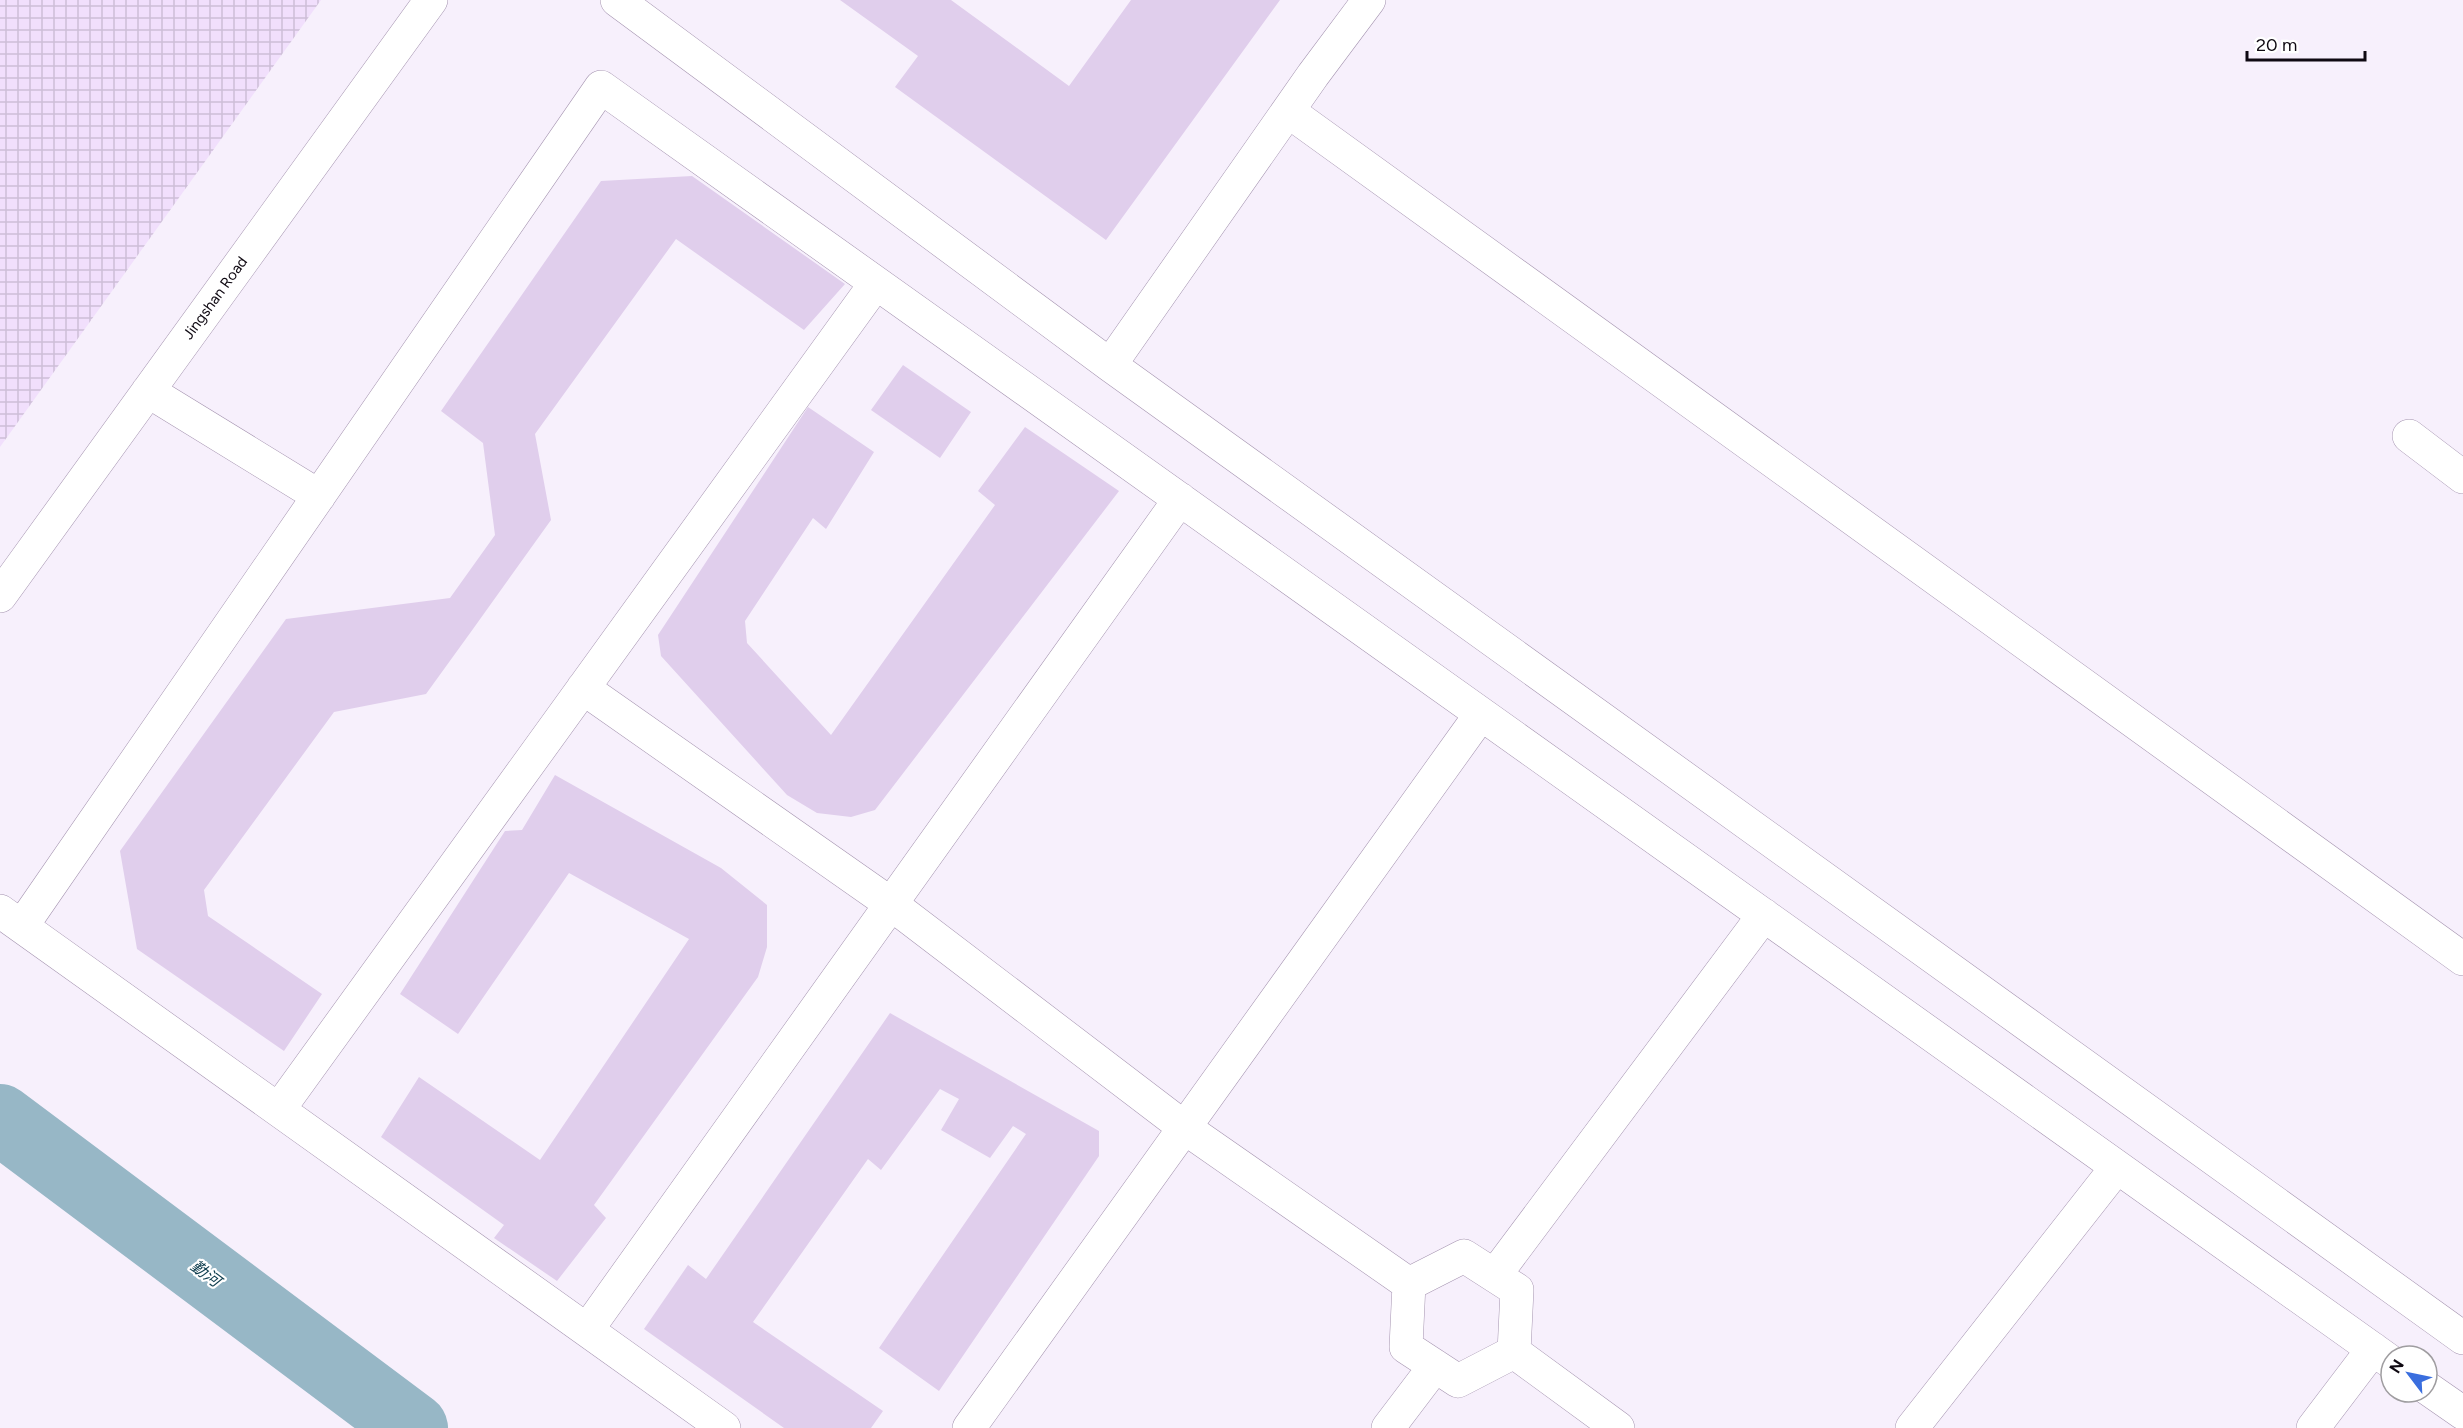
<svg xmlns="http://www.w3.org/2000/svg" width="2463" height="1428" viewBox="0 0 2463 1428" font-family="Figtree,'Noto Sans SC',sans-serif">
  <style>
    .industrial { fill: url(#industrial-grid) }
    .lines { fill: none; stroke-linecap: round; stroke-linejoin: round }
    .river { stroke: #97b7c6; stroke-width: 70 }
    .building { fill: #e0ceec }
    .minor-casing { stroke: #a594b0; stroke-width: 34 }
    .minor { stroke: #fff; stroke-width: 33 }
    .labels { text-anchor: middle; stroke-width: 4.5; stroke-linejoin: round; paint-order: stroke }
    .street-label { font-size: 15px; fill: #0f0912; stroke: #fff }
    .water-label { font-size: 16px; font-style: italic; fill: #0c3b4c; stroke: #fff }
  </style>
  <defs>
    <pattern id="industrial-grid" width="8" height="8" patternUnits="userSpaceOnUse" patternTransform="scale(1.5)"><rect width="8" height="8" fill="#f1dffc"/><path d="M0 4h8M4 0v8" fill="none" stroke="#cdbed7"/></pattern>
  </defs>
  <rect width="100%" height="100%" fill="#f7f0fc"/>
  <path class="industrial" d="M0,0h321l-321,447z"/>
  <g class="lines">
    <path class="river" d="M0,1119l413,309"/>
  </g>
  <path class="building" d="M840,0h111l118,86 62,-86h149l-174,240 -211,-153 23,-31z
    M692,176l153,108 -41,46 -128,-91 -141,195 16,86 -78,109 -47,65 -92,18 -130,178 4,26 114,78 -38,57 -147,-102 -17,-98 166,-232 164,-21 45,-63 -12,-92 -42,-32 160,-230z
    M903,365l68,47 -31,46 -69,-48z
    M808,407l66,45 -48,77 -13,-11 -68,103 2,22 84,92 164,-230 -17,-14 47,-64 94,64 -244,319 -24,7 -34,-4 -30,-18 -126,-139 -3,-21z
    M555,775l166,93 46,37v42l-9,30 -164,228 12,13 -49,63 -63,-43 10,-13 -123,-88 38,-60 121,83 149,-221 -120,-66 -111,161 -58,-40 105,-163 17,-1z
    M890,1013l209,118v25l-160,235 -60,-43 147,-214 -13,-8 -23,32 -49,-28 18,-31 -19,-10 -59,81 -13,-11 -115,163 130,89 -12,17h-87l-140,-99 44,-64 18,14z"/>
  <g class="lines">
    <defs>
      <path id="minor" d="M617,0l493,365 1353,973
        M1288,111l1175,848
        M1110,365l203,-290 56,-75
        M148,391l171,105
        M2409,436l54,41
        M0,596l431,-596
        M583,688l308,216 294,224 224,156
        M0,911l724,517
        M22,926l579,-839 1790,1275
        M279,1109l597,-826
        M1464,1256l53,34 -3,62 -56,29 -52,-34 3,-63z
        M1495,1275l269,-360
        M587,1330l593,-831
        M1514,1352l104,76
        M2427,1388l36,25
        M969,1428l512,-714
        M1388,1428l47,-62
        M1912,1428l205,-261
        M2313,1428l60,-79"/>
    </defs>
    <use href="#minor" class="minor-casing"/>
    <use href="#minor" class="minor"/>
  </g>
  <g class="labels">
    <g class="street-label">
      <text transform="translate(215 298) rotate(-54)" y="5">Jingshan Road</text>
    </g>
    <g class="water-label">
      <text transform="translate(206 1273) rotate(37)" y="6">勤河</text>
    </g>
  </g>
  <g transform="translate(2409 1374) rotate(302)"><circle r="28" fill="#ffffff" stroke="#9f9da0" stroke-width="1.5"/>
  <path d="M0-4.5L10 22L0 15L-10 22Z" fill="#3a6ede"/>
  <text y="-9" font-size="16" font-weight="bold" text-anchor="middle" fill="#0f0912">N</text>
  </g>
  <path d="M2247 51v9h118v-9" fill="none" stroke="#0f0912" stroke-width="3"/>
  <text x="2256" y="51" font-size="18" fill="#0f0912" stroke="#ffffff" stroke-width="4.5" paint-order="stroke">20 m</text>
</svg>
